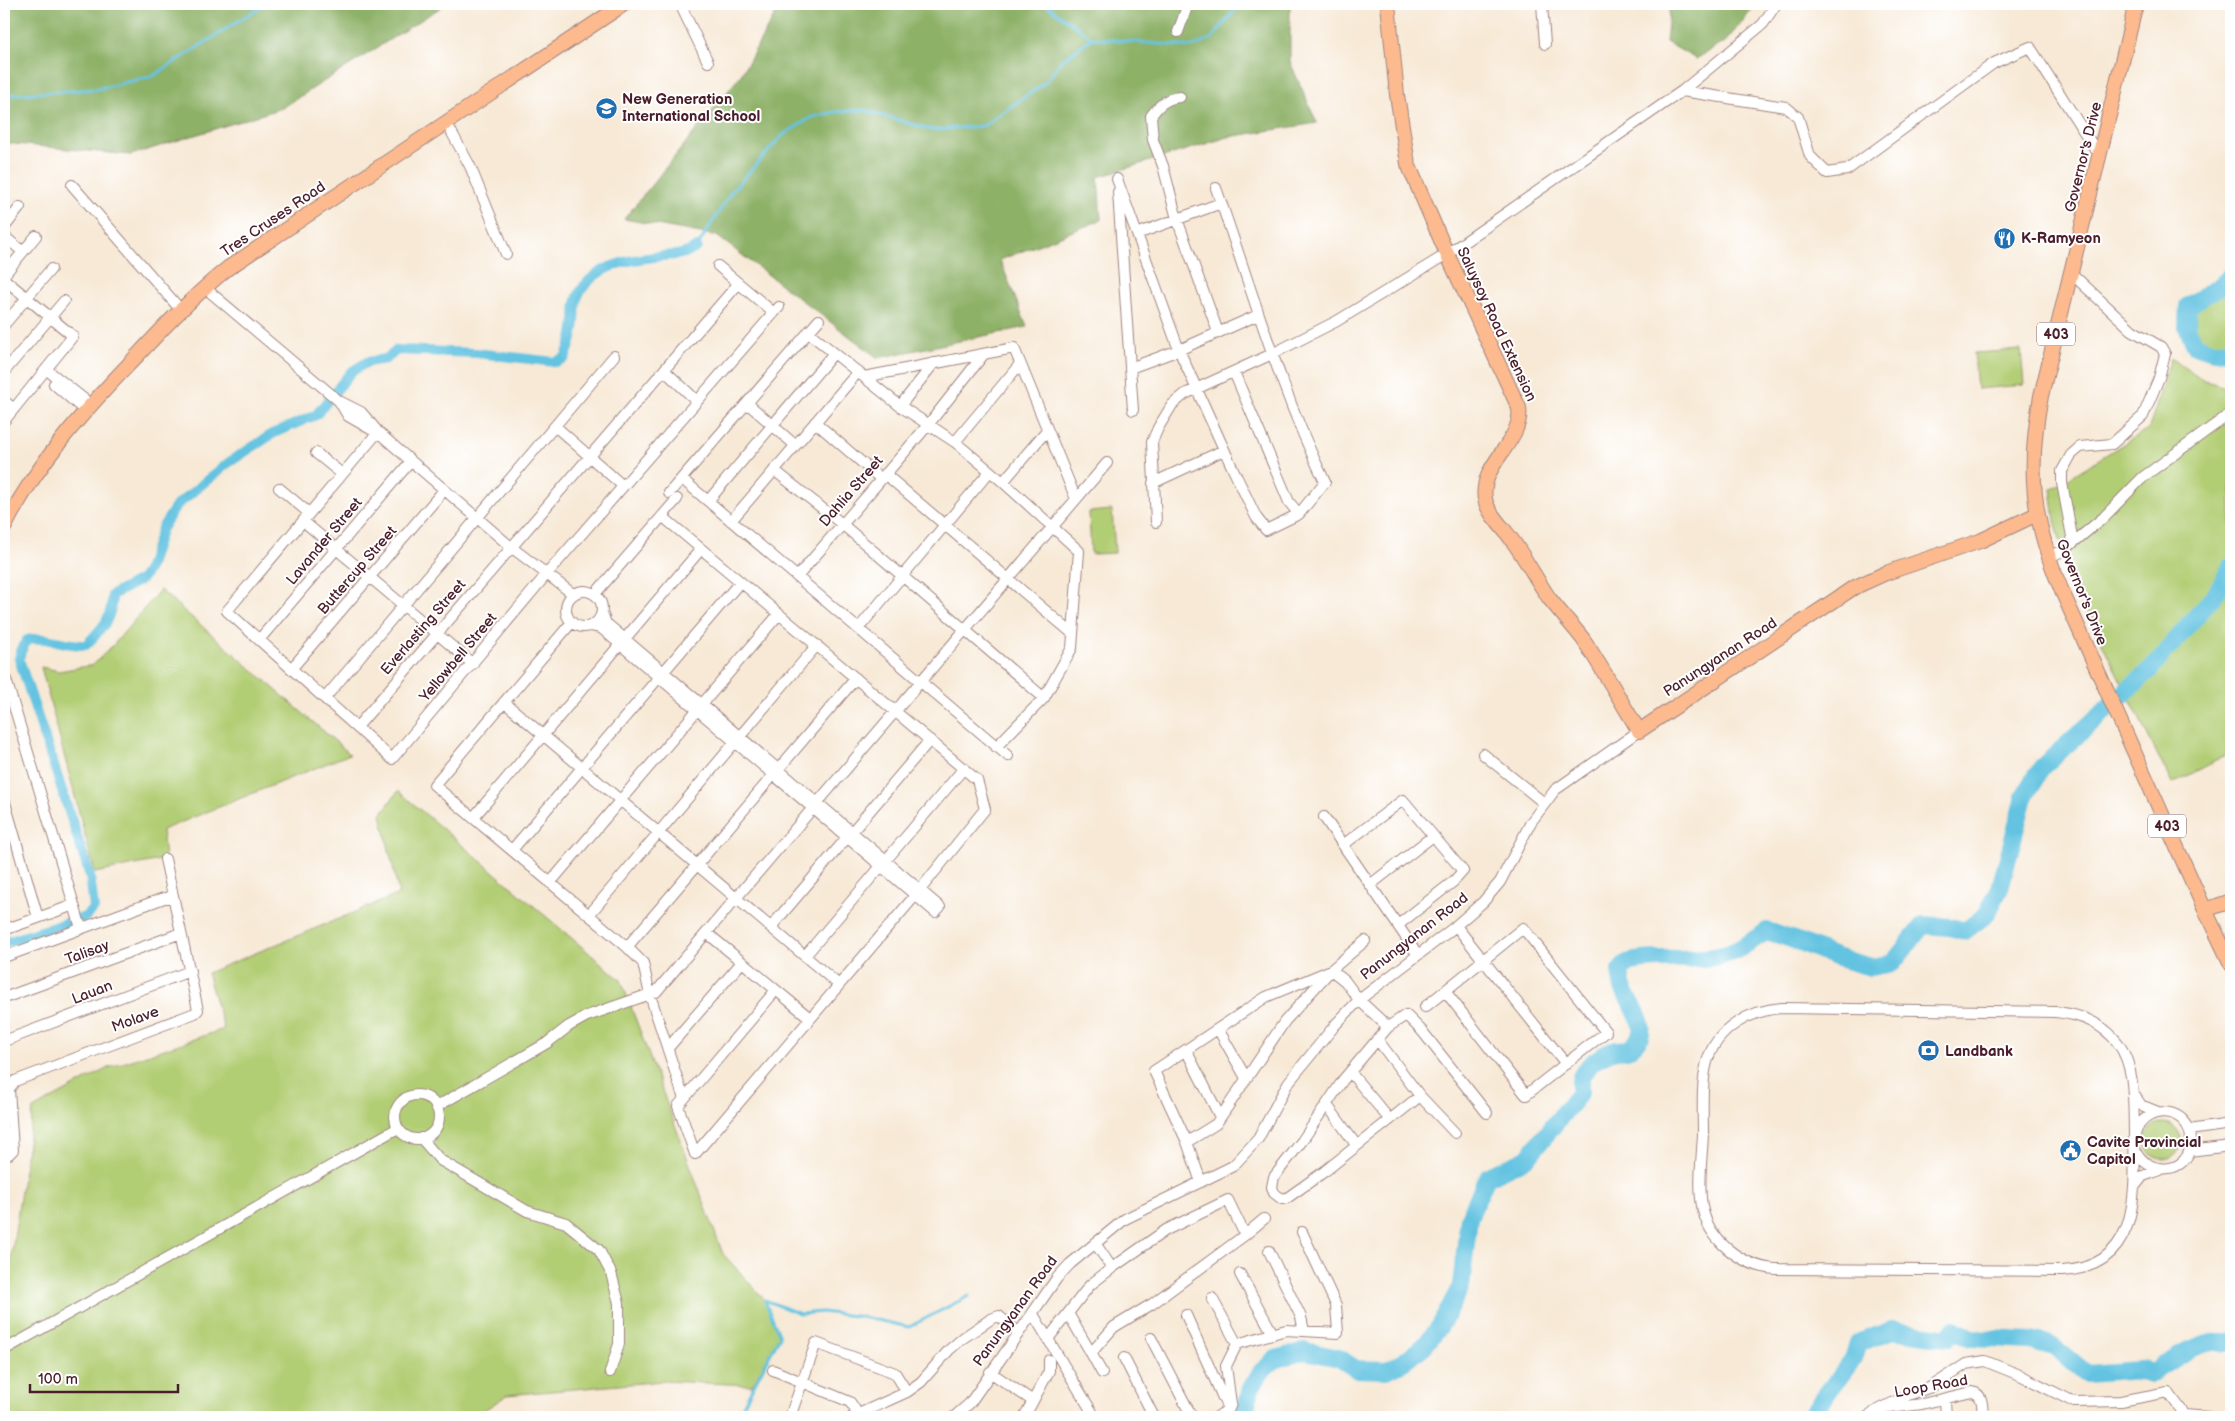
<svg xmlns="http://www.w3.org/2000/svg" width="2235" height="1421" viewBox="0 0 2235 1421" font-family="'Balsamiq Sans',sans-serif">
  <style>
    .green { fill: #b2ce75; stroke: #7e7650 }
    .forest { fill: #8db166; stroke: #6c6848 }
    .lines { fill: none; stroke-linecap: round; stroke-linejoin: round }
    .stream { stroke: #63c3e1; stroke-width: 3 }
    .canal { stroke: #63c3e1; stroke-width: 10 }
    .river { stroke: #63c3e1; stroke-width: 18 }
    .minor-casing { stroke: #a08480; stroke-width: 12 }
    .major-casing { stroke: #a08480; stroke-width: 16 }
    .minor { stroke: #fff; stroke-width: 10 }
    .major { stroke: #fcba8e; stroke-width: 14 }
    .labels { text-anchor: middle; stroke-width: 4; stroke-linejoin: round; paint-order: stroke }
    .shield { fill: #fff; stroke: #80626b; stroke-width: 1 }
    .shield-label { font-size: 14px; font-weight: bold; fill: #4a1f2b }
    .poi-label { font-size: 15px; font-weight: bold; fill: #4a1f2b; stroke: #fff; text-anchor: start }
    .street-label { font-size: 15px; fill: #4a1f2b; stroke: #fff }
  </style>
  <rect width="100%" height="100%" fill="#fff"/>
  <filter id="ink" filterUnits="userSpaceOnUse"><feTurbulence type="fractalNoise" baseFrequency=".02" numOctaves="2"/><feDisplacementMap in="SourceGraphic" scale="10" xChannelSelector="R" yChannelSelector="G"/><feConvolveMatrix kernelMatrix="1 2 1 2 8 2 1 2 1" color-interpolation-filters="sRGB"/></filter>
  <filter id="wash" filterUnits="userSpaceOnUse"><feTurbulence type="fractalNoise" baseFrequency=".0096" numOctaves="4" result="noise"/><feDisplacementMap in="SourceGraphic" scale="20" xChannelSelector="R" yChannelSelector="G"/><feGaussianBlur stdDeviation="1.12" result="paint"/><feColorMatrix in="noise" values="0 0 0 0 0 0 0 0 0 0 0 0 0 0 0 0 0 1.4 0 .05"/><feComposite in="paint" operator="in"/></filter>
  <g filter="url(#wash)">
    <rect width="100%" height="100%" fill="#f7e9d6"/>
    <path class="green" d="M2231,276v74l-18,1 -18,-6 -8,-18 1,-21 31,-19z
      M2021,350l3,35 -47,4 -3,-36z
      M2171,358l33,22 27,9v364l-59,31 -81,-163 -25,-59 -11,-41 -4,-32 98,-61z
      M1112,510l3,43 -24,1 -2,-42z
      M160,590l190,164 -188,76 3,29 -70,14 -54,-206 18,4 34,-6 22,-22z
      M398,791l223,189 102,274 42,46 15,36 -28,49 -89,-4 -156,14 -33,22h-470v-130l3,-1 26,-177 75,-41 116,-39 -17,-56 192,-79 -18,-80z
      M2145 1141a18 18 0 1 1 36 0a18 18 0 1 1-36 0Z"/>
    <path class="forest" d="M4,4h442l-164,104 -151,47 -127,-12z
      M781,4h509v58l27,61 -89,14 -130,40 3,43 -101,40 27,67 -149,31 -161,-122 -93,-17 117,-144z
      M1670,4h87l-30,36 -31,19 -30,-17z"/>
    <g class="lines">
      <path class="stream" d="M1045,4l47,34
        M4,95l93,-6 56,-13 112,-72
        M697,247l35,-56 51,-56 29,-18 23,-5 29,-2 68,20 51,-4 63,-44 15,-21 31,-23 100,9 20,-9 28,-34
        M765,1300l35,14 22,-2 40,5 47,10 60,-31
        M737,1417l43,-81 -15,-35"/>
      <path class="canal" d="M4,943l81,-26 9,-9 -4,-32 -71,-217 2,-8 6,-11c20,-5 39,6 59,5 17,-18 26,-25 26,-50l30,-16 7,-11 13,-40 15,-23 51,-42 46,-30 42,-18 35,-43 16,-10 19,-3 11,-9 79,3 79,9 10,-4c5,-11 9,-24 10,-37 1,-11 -1,-19 5,-29 16,-26 46,-32 74,-35 18,-3 26,1 43,-10"/>
      <path class="river" d="M2231,276l-12,11 -31,19 -1,21 8,18 18,6 18,-1
        M1239,1417l6,-5 6,-24 10,-16 15,-13 29,-8 34,7 17,11 31,1 16,-8 21,-16 16,-20 21,-40 8,-68 18,-41 40,-19 53,-65c0,-5 -1,-11 1,-16 7,-15 30,-30 46,-27 30,-19 5,-41 -4,-63 -2,-5 -2,-11 -3,-16l7,-8c34,-9 70,1 103,-10 13,-5 26,-15 37,-22l36,12 32,14 36,10 22,-4 30,-38 27,2 15,4 22,-17 13,-26 24,-91 18,-30 108,-97 66,-77 15,-26
        M1809,1417l44,-58 5,-16 34,-13 55,8 7,-9 17,9 60,3 24,6 32,27 54,-4 11,3c18,-12 38,-27 60,-31 7,-1 13,2 19,-1"/>
    </g>
  </g>
  <g filter="url(#ink)">
    <g class="lines">
      <defs>
        <path id="minor" d="M680,4l28,58
          M1542,4l3,40
          M1178,32l10,-28
          M1682,91l104,16 12,10 12,39 17,17 20,-3 147,-107 36,-16 65,102 7,2
          M1180,97c-14,1 -21,8 -29,19l2,24 10,26 14,53 41,113
          M446,122l24,44 36,88
          M1117,179l62,171 53,117 24,50 10,13 33,-16 26,-32c-46,-94 -74,-196 -109,-294
          M72,185l108,124
          M1118,192l15,218
          M4,228l16,-21
          M1137,234l84,-31
          M4,236l19,16
          M718,266l56,47
          M2071,273l61,57 29,17 4,7 -6,24 -16,38 -31,28 -32,3 -9,8 -9,16v12l11,59
          M4,275l32,-39
          M4,279l69,57 -69,85
          M204,287l135,114 22,11 17,20 33,29 100,86 62,47
          M4,325l47,-56
          M808,332l92,74 55,36 48,40 76,69 -7,97 -28,50 -48,49
          M1130,368l49,-18 79,-35
          M46,369l44,35
          M665,371l32,30
          M4,372l60,-71
          M1234,372l55,130 10,12
          M864,377l150,-29 62,151
          M54,384l30,26
          M4,401l10,8
          M339,401l9,15 26,15
          M747,403l48,42
          M900,406l34,-43
          M815,422l66,57
          M555,426l68,60
          M378,432l-151,179 165,148 154,-184 233,-268
          M955,442l65,-78
          M316,453l26,21
          M774,470l68,54 202,174
          M885,474l188,160
          M682,479l326,277
          M1003,482l44,-52
          M1153,483l71,-33
          M279,488l30,25
          M669,493l150,-173
          M708,501l126,-148
          M662,516l315,264 8,29 -65,81 -225,264
          M303,521l170,143
          M731,521l127,-149
          M1156,522l-4,-80 6,-14 14,-23 13,-11 87,-40 65,-33 110,-67 235,-163 81,-67 13,-20
          M2048,557l15,-6 40,-33 40,-41 88,-64
          M797,577l131,-152 56,-71
          M566 609a18 18 0 1 1 36 0a18 18 0 1 1-36 0Z
          M595,594l82,-95
          M572,622l-138,163 193,162 16,16 7,32 34,104
          M591,626l10,2 334,284 5,-5 -334,-284 -4,-10
          M858,629l132,-158
          M259,640l152,-179
          M292,668l152,-178
          M4,673l77,255
          M325,698l289,-342
          M504,702l335,283
          M357,727l381,-443
          M1483,754l61,49
          M4,799l34,119
          M1324,817l94,138
          M473,818l228,-269
          M1343,845l60,-45 60,71 -9,10 -56,44
          M512,850l228,-268
          M550,883l229,-269
          M1370,885l63,-49
          M589,915l228,-270
          M1456,926l110,138
          M771,927l159,-187
          M4,930l70,-25
          M707,933l103,85
          M1365,941l-34,29 -46,51 -69,103 -29,18 -33,-71 112,-74 65,-27 14,11 14,19 29,27
          M627,947l229,-269
          M805,956l159,-188
          M4,957l160,-59h9
          M4,998l177,-65
          M1425,1007l98,-79 83,104 -80,63 -81,-104
          M1782,1008l273,4c25,2 47,11 63,31 18,25 15,60 16,89 1,58 8,135 -72,139l-287,-2c-33,-3 -67,-28 -73,-63 -4,-23 0,-49 1,-72 0,-23 -2,-50 4,-72 9,-33 43,-52 75,-54z
          M1218,1029l28,49
          M1377,1039l43,57 35,37
          M4,1041l186,-70
          M668,1048l74,-86
          M1186,1050l34,67
          M1350,1072l40,48
          M2133,1093l8,12 17,7
          M395 1117a22 22 0 1 1 44 0a22 22 0 1 1-44 0Z
          M1420,1096l-95,75 -38,27 -5,1 -8,-6 -2,-6 2,-10 28,-36 41,-61 45,-53 18,-12 16,16 65,82
          M1327,1105l30,41
          M436,1107l111,-64 22,-17 18,-10 69,-24 451,-529
          M2189,1130l42,-6
          M2135,1134c10,-33 57,-27 56,8 -1,33 -45,35 -56,7
          M421,1138l19,22 87,51 39,12 33,27 12,23 8,30v41l-9,28
          M1187,1142l14,40
          M2189,1151l42,-5
          M695,1154l-17,-48 98,-116
          M4,1157l5,-3 4,-4 -4,-61 6,-8 180,-68 3,-3 -33,-151
          M2135,1186l8,-10 17,-6
          M1095,1243l17,25
          M1269,1251l32,66 3,14
          M1240,1274l33,60
          M1212,1298l25,46
          M1033,1314l62,103
          M1069,1315l22,38 23,-26 38,-23 93,-69
          M1186,1315l42,94
          M1151,1338l41,79
          M1048,1339l42,-54 22,-17 54,-38 62,-30 17,35 19,-16
          M4,1350l394,-222
          M1091,1353l11,20
          M1124,1358l30,59
          M773,1370l77,32 10,15
          M990,1372l43,29 -9,16
          M1945,1400l1,17
          M1033,1401l16,-30v-11
          M1874,1412l34,-17 23,-8 35,-23 19,-3 37,15 52,26 47,-1 47,-9 17,23 23,2
          M790,1417l26,-74 79,30 12,19
          M852,1417l55,-25 14,-10 28,-32 14,-12 28,-19 8,-3 20,17
          M954,1417l16,-14 87,-125 13,-14 55,-45 108,-53 25,-27 30,-56 48,-59 23,-24 93,-71 31,-27 17,-20 31,-60 24,-32 84,-59
          M1217,1417l12,-8 2,-5 -5,-38 11,-22 49,-14 52,3 -2,-28 -34,-73
          M1867,1417l15,-8 40,-5 50,-12c12,2 10,15 11,25"/>
        <path id="major" d="M1388,4l9,91 11,69 39,90 72,154c5,33 -40,56 -34,91 3,15 18,28 27,41 13,18 24,39 37,58 11,14 23,27 34,41 20,30 37,61 56,92l214,-143 33,-15 94,-32 57,-27
          M2136,4l-95,392c-14,73 -9,124 20,193l144,321 26,54
          M4,528c33,-65 78,-115 129,-168 31,-33 60,-64 95,-92l396,-264
          M2205,910l26,-9"/>
      </defs>
      <use href="#minor" class="minor-casing"/>
      <use href="#major" class="major-casing"/>
      <use href="#minor" class="minor"/>
      <use href="#major" class="major"/>
    </g>
  </g>
  <defs>
    <symbol id="school-disc" viewBox="-11 -11 22 22"><circle r="9.5" fill="#1f6fb2" stroke="#fff"/><path d="M0-5L7-2L0 1L-7-2ZM-4 1L0 2.5L4 1V4Q0 6-4 4Z" fill="#fff"/></symbol>
    <symbol id="restaurant-disc" viewBox="-11 -11 22 22"><circle r="9.5" fill="#1f6fb2" stroke="#fff"/><path d="M-5-6h1v4h1v-4h1v4h1v-4h1v5L-1.5 .5V6h-2V.5L-5-1ZM5-6V6H3V1.5H1.5Q1.5-4 5-6Z" fill="#fff"/></symbol>
    <symbol id="bank-disc" viewBox="-11 -11 22 22"><circle r="9.5" fill="#1f6fb2" stroke="#fff"/><path d="M-6-4H6V4H-6ZM0-2.3a2.3 2.3 0 1 0 0 4.6a2.3 2.3 0 1 0 0-4.6Z" fill="#fff"/></symbol>
    <symbol id="civic-disc" viewBox="-11 -11 22 22"><circle r="9.5" fill="#1f6fb2" stroke="#fff"/><path d="M-.6-6.5H3V-4.5H.6V-3L4-1V1h2V6H-6V1h2V-1L-.6-3ZM-1.2 2.5V6h2.4V2.5Z" fill="#fff"/></symbol>
  </defs>
  <g fill-rule="evenodd">
    <use href="#school-disc" x="594" y="96" width="25" height="25"/>
    <use href="#restaurant-disc" x="1992" y="226" width="25" height="25"/>
    <use href="#bank-disc" x="1916" y="1038" width="25" height="25"/>
    <use href="#civic-disc" x="2058" y="1138" width="25" height="25"/>
  </g>
  <g class="labels">
    <g class="shield">
      <rect x="2037" y="322.5" width="38" height="23" rx="4"/>
      <rect x="2148" y="814.5" width="38" height="23" rx="4"/>
    </g>
    <g class="shield-label">
      <text x="2056" y="339">403</text>
      <text x="2167" y="831">403</text>
    </g>
    <g class="poi-label">
      <text x="622" y="104">New Generation<tspan x="622" dy="17">International School</tspan></text>
      <text x="2021" y="243">K-Ramyeon</text>
      <text x="1945" y="1056">Landbank</text>
      <text x="2087" y="1147">Cavite Provincial<tspan x="2087" dy="17">Capitol</tspan></text>
    </g>
    <g class="street-label">
      <text transform="translate(2083 157) rotate(-76)" y="5">Governor's Drive</text>
      <text transform="translate(273 219) rotate(-34)" y="5">Tres Cruses Road</text>
      <text transform="translate(1497 324) rotate(65)" y="5">Saluysoy Road Extension</text>
      <text transform="translate(851 491) rotate(-49)" y="5">Dahlia Street</text>
      <text transform="translate(324 541) rotate(-50)" y="5">Lavander Street</text>
      <text transform="translate(357 570) rotate(-49)" y="5">Buttercup Street</text>
      <text transform="translate(2082 592) rotate(68)" y="5">Governor's Drive</text>
      <text transform="translate(423 627) rotate(-49)" y="5">Everlasting Street</text>
      <text transform="translate(458 657) rotate(-50)" y="5">Yellowbell Street</text>
      <text transform="translate(1720 657) rotate(-33)" y="5">Panungyanan Road</text>
      <text transform="translate(1414 936) rotate(-38)" y="5">Panungyanan Road</text>
      <text transform="translate(87 952) rotate(-20)" y="5">Talisay</text>
      <text transform="translate(92 992) rotate(-21)" y="5">Lauan</text>
      <text transform="translate(135 1019) rotate(-20)" y="5">Molave</text>
      <text transform="translate(1015 1311) rotate(-54)" y="5">Panungyanan Road</text>
      <text transform="translate(1931 1386) rotate(-10)" y="5">Loop Road</text>
    </g>
  </g>
  <rect width="2235" height="1421" fill="none" stroke="#fff" stroke-width="20"/>
  <path d="M30 1384v8h148v-8" fill="none" stroke="#4a1f2b" stroke-width="2.5"/>
  <text x="38" y="1384" font-size="15" fill="#4a1f2b" stroke="#ffffff" stroke-width="4" paint-order="stroke">100 m</text>
</svg>
